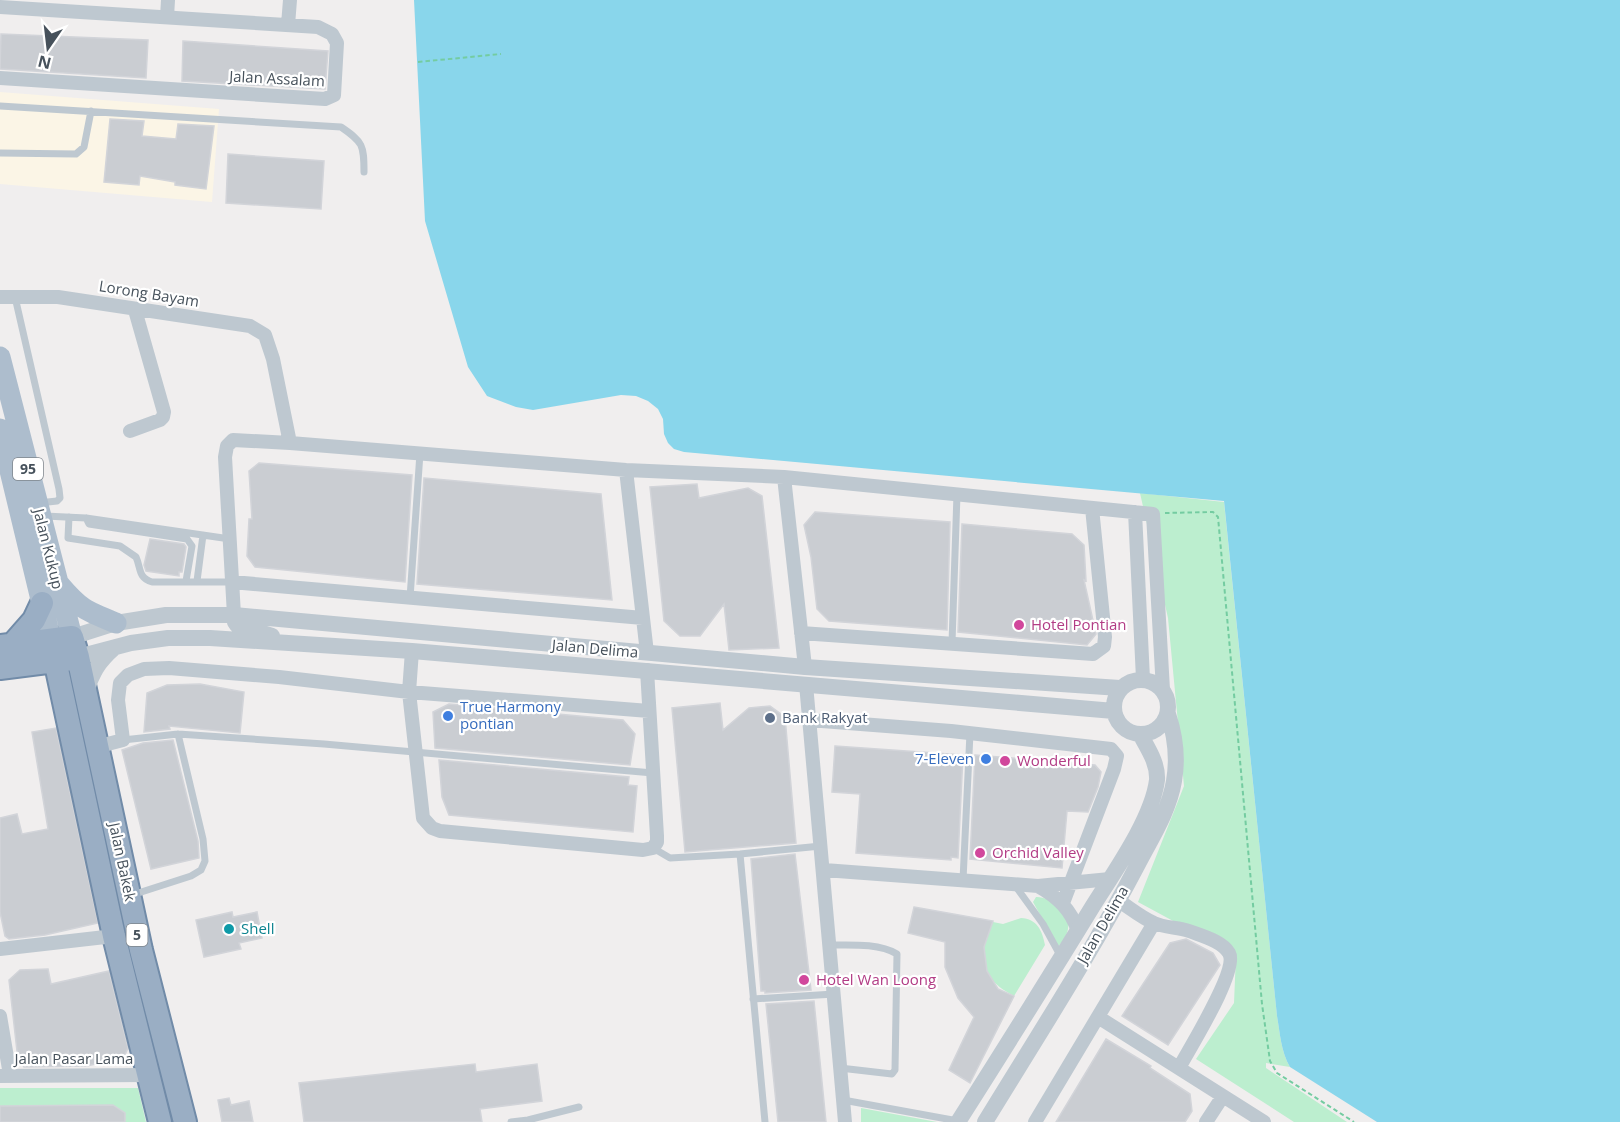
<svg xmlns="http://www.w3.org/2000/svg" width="1620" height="1122" viewBox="0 0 1620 1122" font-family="'Open Sans',sans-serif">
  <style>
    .commercial { fill: #fbf5e6 }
    .green { fill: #bceecf }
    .water { fill: #89d6eb }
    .building { fill: #cacdd2; stroke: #d2d4d9; stroke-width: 1.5 }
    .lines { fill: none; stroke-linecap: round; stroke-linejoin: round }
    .trunk-casing { stroke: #718ba8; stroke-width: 26 }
    .path { stroke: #74cca1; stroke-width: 2; stroke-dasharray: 4.5 3; stroke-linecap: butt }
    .service { stroke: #bec8d0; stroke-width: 7 }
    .minor { stroke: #bec8d0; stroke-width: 14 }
    .tertiary { stroke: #bec8d0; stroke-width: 16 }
    .primary { stroke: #adbdcd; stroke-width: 21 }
    .trunk { stroke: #9aaec4; stroke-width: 22 }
    .hotel-dot { fill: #d1479c; stroke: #fff; stroke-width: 2 }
    .shop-dot { fill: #3f7fe0; stroke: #fff; stroke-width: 2 }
    .service-dot { fill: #5c6f8a; stroke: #fff; stroke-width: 2 }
    .culture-dot { fill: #0f9aa8; stroke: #fff; stroke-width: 2 }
    .labels { text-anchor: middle; stroke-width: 4.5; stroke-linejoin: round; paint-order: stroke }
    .shield { fill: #fff; stroke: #7e858c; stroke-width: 1.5 }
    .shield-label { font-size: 14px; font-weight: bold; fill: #46515b }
    .street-label { font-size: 15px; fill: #46515b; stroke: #fff }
    .hotel-label { font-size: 15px; fill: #b23c85; stroke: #fff; text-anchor: start }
    .shop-label { font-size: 15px; fill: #366cbe; stroke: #fff; text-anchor: start }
    .service-label { font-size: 15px; fill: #4e5e75; stroke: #fff; text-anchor: start }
    .culture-label { font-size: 15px; fill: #0d838f; stroke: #fff; text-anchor: start }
  </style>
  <rect width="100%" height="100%" fill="#f0eeee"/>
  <path class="commercial" d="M0,92l219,17 -7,93 -212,-18z"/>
  <path class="green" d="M1140,493l84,9 53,514c3,17 4,36 13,51l-24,-4v5l81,54h-53l-98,-63 38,-56 2,-48 -98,-53 46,-116 -16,-168z
    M1036,897c14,-1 35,17 32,32 -1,7 -6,13 -10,18l-25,-45z
    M1021,918c16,1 21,12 24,27l-31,51c-37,-19 -34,-40 -26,-75l15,3z
    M0,1088h138l8,34h-146z
    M861,1108l76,14h-76z"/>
  <path class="water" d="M414,0h1206v1122h-243l-87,-55c-9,-15 -10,-34 -13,-51l-53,-515 -540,-49 -10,-3 -6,-6 -4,-9 -1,-15 -5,-10 -10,-8 -12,-5 -15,-1 -88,15 -17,-3 -29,-11 -19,-29 -43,-146z"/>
  <path class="building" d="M1,34l147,6 -2,38 -146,-9z
    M183,41l145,10 -3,38 -143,-8z
    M110,119l34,2 -2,15 34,3 2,-15 36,2 -8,63 -31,-4v-3l-35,-6 -1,9 -35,-3z
    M228,154l96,7 -3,48 -95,-6z
    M259,463l153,12 -7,107 -150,-15 -8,-11 2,-37h3l-3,-48z
    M424,478l177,16 11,106 -195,-16z
    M697,484l2,14 49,-10 14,8 17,152 -50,2 -5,-46 -24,32h-20l-16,-15 -14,-134z
    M815,512l135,10 -3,108 -118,-9 -12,-12 -6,-52 -7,-32z
    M962,524l110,10 12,11 2,36 -2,-1 12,54 -9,11 -129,-13z
    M150,539l34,5 2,3 -4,25h-3v4l-33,-5 -2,-6z
    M200,684l44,8 -4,41 -71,-7 1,3 -26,3 3,-39 20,-8z
    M720,703l3,27 26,-22 21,-2 15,11 11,126 -111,9 -13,-144z
    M449,704l174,16 12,14 -5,31 -195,-17 -2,-36z
    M56,728l42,195 -53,12 -36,4 -4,-3 -5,-24v-94l17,-4 5,20 26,-5 -16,-97z
    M173,740l25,101 1,17 -48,11 -29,-119 21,-7z
    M835,746l128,9 -5,103 -7,-1v3l-95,-7 4,-59 -28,-2z
    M975,755l120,10 6,7 -3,15 -10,25 -21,-1 -5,57 -92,-9z
    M439,760l190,17 -1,8 9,1 -4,46 -184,-17 -7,-18z
    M795,854l16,136 -46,3v-2h-4l-10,-132z
    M914,907l79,14 -9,26 3,24 11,18 16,7 -44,87 -21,-13 25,-53 -16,-19 -13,-31v-25l-37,-9z
    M232,912l1,5 24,-5 5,26 -23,5 2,6 -37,8 -8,-37z
    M1186,939l27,14 7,12 -52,80 -46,-29 48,-73z
    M48,969l3,15 58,-13 19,77 -4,9 -37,9 -63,1 -6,-7 -9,-80 11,-10z
    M814,1001l12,121h-48l-12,-118z
    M1106,1039l45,27 -1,2 40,26 2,17 -7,11h-129z
    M475,1064l1,8 61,-8 5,37 -62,8 2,13h-178l-5,-39z
    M229,1098l2,7 18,-4 4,21h-31l-4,-22z
    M113,1105l12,8v9h-125v-16z"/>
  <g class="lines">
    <defs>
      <path id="trunk" d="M51,641l63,295 46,186
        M12,645l22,-25 8,-17
        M0,646l72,-9 6,20 63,293 44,172
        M0,668l71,-9"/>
    </defs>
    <use href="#trunk" class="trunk-casing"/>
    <path class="path" d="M418,62l83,-8
      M1165,513l48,-1 5,5 44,487 8,57 7,12 77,49"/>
    <path class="service" d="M0,106l341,21c22,15 23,18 23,45
      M0,153l76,1 8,-7 7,-36
      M15,297l44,192 1,9 -3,3 -18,2
      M45,516l41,2 144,21
      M69,517l-1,21 52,8 16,11c5,11 2,21 16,25h80
      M86,518l3,6 98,15 5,7 -6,35
      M197,581l6,-46
      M410,598l10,-145
      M952,643l5,-149
      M123,740l55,-6 146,10 329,29
      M653,848l17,10 70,-4 81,-8
      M740,854l25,268
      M963,880l7,-147
      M1014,884l29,40 17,31
      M132,895l59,-19 10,-6 4,-9 -2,-22 -25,-105
      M830,945c20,0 49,-2 67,9l-2,116 -3,4 -52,-6
      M753,999l81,-5
      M843,1100l115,21
      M511,1122l17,-2 51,-13"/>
    <path class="minor" d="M0,7l318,20 14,7 5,9 -3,52 -9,4 -325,-21
      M167,17l1,-17
      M288,25l2,-25
      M0,297h58l192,29 15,9 8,24 17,84
      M130,431l30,-11 3,-3 1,-5 -29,-102
      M626,470l21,183
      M784,477l21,190
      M1135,512l8,167
      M232,582l411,36
      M234,615l-9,-158 2,-11 6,-6 57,3 336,27 158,7 369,37 10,176
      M801,633l292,21 11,-8 1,-9 -13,-129
      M412,651l-3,41 14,126 9,10 8,3 203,19 10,-2 4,-6v-6l-10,-166
      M806,684l39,438
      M809,720l142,11 160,18 6,7 -3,13 -51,134
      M96,747l27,-7 -5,-40 2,-17 8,-8 16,-6 25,-1 110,9 130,15 240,19
      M824,870l214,16 72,-7
      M1038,886c20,11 33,24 40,45
      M1119,901c11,7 23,17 35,22 11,5 24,4 35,8 13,5 33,10 40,22 10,17 -40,96 -50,115
      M0,949l114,-13
      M0,1016l10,59
      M1098,1017l166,105
      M0,1076l147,-1
      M1035,1122l119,-199
      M1206,1122l17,-26"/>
    <path class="tertiary" d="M234,615l1,7 2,3 35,11
      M72,637l44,-14 50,-8h68l571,52 315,21
      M78,657l53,-14 37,-5h42l202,13 702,60
      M1114 707a27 27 0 1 1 54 0a27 27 0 1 1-54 0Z
      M85,693c8,-21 12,-30 29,-45
      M958,1122c45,-71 89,-141 133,-213 21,-34 61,-89 66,-129 1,-17 -9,-31 -17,-46
      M985,1122c52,-85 107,-170 153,-258 14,-27 31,-53 36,-83 4,-23 1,-46 -6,-67"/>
    <path class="primary" d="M0,357l72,280
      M0,429l51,212
      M59,584c21,25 27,27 57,39"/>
    <use href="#trunk" class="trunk"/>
  </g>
  <g class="hotel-dot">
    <circle cx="1019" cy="625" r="6"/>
    <circle cx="1005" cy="761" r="6"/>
    <circle cx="980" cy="853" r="6"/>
    <circle cx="804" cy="980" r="6"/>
  </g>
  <g class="shop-dot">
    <circle cx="448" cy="716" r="6"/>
    <circle cx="986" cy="759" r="6"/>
  </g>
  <circle class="service-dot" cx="770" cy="718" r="6"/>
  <circle class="culture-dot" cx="229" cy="929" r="6"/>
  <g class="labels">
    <g class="shield">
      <rect x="13" y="458" width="30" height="22" rx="4.5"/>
      <rect x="126.5" y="924" width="21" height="22" rx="4.5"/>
    </g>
    <g class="shield-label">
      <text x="28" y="474">95</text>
      <text x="137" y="940">5</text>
    </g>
    <g class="street-label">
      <text transform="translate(277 79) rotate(3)" y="5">Jalan Assalam</text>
      <text transform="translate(149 294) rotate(9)" y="5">Lorong Bayam</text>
      <text transform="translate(48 549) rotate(76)" y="5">Jalan Kukup</text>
      <text transform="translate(595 649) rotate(5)" y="5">Jalan Delima</text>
      <text transform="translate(122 862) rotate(78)" y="5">Jalan Bakek</text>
      <text transform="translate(1103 925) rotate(-60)" y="5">Jalan Delima</text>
      <text x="74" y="1064">Jalan Pasar Lama</text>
    </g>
    <g class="hotel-label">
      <text x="1031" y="630">Hotel Pontian</text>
      <text x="1017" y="766">Wonderful</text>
      <text x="992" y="858">Orchid Valley</text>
      <text x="816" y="985">Hotel Wan Loong</text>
    </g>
    <g class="shop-label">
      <text x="460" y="712">True Harmony<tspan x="460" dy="17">pontian</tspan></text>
      <text x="974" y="764" text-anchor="end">7-Eleven</text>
    </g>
    <g class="service-label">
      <text x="782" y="723">Bank Rakyat</text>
    </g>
    <g class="culture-label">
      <text x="241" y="934">Shell</text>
    </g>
  </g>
  <g transform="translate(48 48) rotate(194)" stroke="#ffffff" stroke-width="4.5" paint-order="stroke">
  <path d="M0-4.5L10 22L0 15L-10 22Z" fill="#46515b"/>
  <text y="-9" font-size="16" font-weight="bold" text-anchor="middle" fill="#46515b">N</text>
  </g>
</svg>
